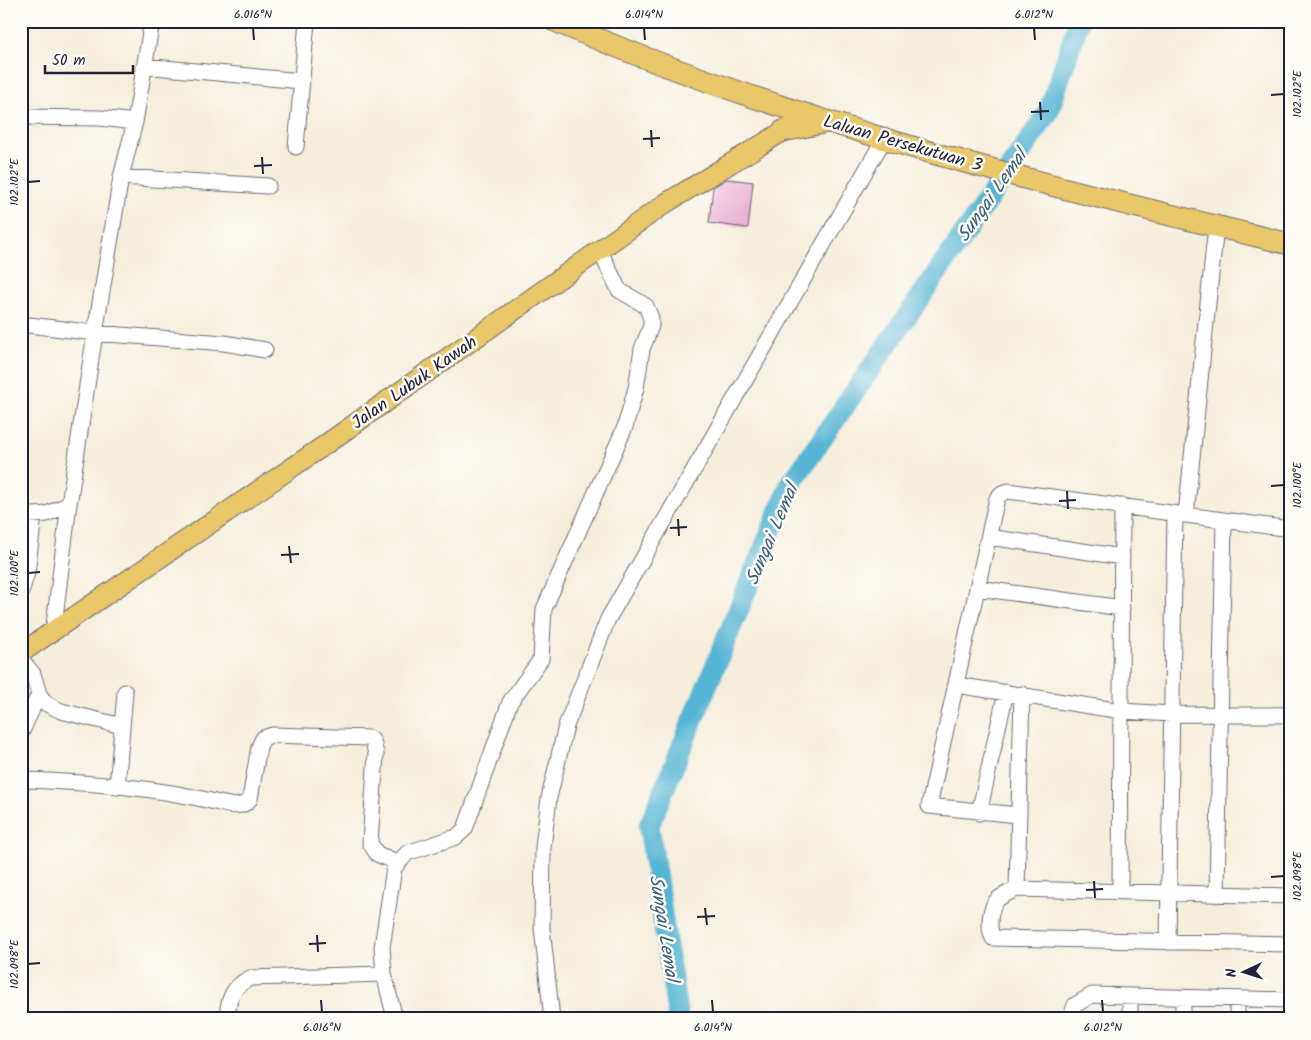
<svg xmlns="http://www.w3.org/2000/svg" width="1311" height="1040" viewBox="0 0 1311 1040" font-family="Kalam,sans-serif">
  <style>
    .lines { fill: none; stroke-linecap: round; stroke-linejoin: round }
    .river { stroke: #56b5d4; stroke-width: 21 }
    .building { fill: #eaaed0 }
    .minor-casing { stroke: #6c6973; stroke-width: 17 }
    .major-casing { stroke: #6c6973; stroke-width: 21 }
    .highway-casing { stroke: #6c6973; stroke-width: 23 }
    .minor { stroke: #fff; stroke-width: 15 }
    .major { stroke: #eac769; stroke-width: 19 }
    .highway { stroke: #eac769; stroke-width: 21 }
    .ticks { fill: none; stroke: #22223b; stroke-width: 2 }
    .labels { text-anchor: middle; stroke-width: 5; stroke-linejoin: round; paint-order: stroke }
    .street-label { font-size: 18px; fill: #22223b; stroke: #fdfcf7 }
    .water-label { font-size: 19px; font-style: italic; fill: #375d78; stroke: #fdfcf7 }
    .neatline { fill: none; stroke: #22223b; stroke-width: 2 }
    .ticks-label { font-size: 12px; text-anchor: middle; fill: #22223b }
  </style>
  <rect width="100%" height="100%" fill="#fdfcf7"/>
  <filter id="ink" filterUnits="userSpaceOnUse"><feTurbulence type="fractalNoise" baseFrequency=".02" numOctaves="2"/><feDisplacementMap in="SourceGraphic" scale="10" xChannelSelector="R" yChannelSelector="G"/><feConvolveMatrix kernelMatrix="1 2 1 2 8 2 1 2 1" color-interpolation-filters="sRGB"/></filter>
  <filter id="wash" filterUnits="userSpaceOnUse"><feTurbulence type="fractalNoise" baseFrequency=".0096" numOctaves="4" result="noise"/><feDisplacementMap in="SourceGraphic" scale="20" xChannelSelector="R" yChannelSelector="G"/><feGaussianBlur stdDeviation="1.12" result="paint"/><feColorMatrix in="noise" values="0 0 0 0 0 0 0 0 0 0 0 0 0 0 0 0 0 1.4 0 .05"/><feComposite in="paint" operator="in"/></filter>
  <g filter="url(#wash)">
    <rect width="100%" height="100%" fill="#f6eedc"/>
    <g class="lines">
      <path class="river" d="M678,1019l-29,-193 141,-341 258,-372 31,-92"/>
    </g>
    <g id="blocks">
      <path class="building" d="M727,179l26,3 -5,46 -39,-5 4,-36z"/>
    </g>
  </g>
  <g filter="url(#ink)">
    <use href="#blocks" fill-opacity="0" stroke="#6c6973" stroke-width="1"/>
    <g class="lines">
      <defs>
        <path id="minor" d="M144,66l157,15
          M21,117l79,1 35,4
          M296,147l11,-126
          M121,177l147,9
          M21,324l74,9 129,10 41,7
          M1186,515l30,-289
          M21,516l26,-2 22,-10
          M989,537l133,20
          M977,588l145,20
          M21,592l6,-19 7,-57
          M53,633l16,-129 26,-171 26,-156 14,-55 17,-101
          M21,659l12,15 6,20 6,9 16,8 61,15
          M956,685l165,26 51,3 118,1
          M21,733l18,-39
          M21,777l8,3c62,3 126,7 186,22 13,3 26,8 35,-3l9,-52 4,-9 9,-3 97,3 4,3 3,13 -6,89 7,11 20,8
          M117,787l8,-95
          M979,813l27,-121
          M1018,815l-89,-9 68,-308 5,-5 6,-2 282,38
          M1017,889l5,-195
          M1120,892l2,-386
          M1217,895l7,-375
          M1290,896l-273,-7c-6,3 -14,6 -19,10 -9,8 -10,30 -5,39l297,6
          M1168,942l7,-428
          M227,1019c1,-20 5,-32 23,-41l134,-4
          M395,1019l-11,-45 -2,-27 12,-79 13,-15 49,-16 9,-8 45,-127 31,-43 3,-50 81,-182 11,-39 6,-39 9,-23v-8l-5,-12 -27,-16 -19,-39
          M552,1019l-10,-91 1,-81 6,-49 17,-72 42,-107 276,-480
          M1070,1019l5,-14 17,-10 198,5
          M1130,1019v-22
          M1183,1019v-21
          M1237,1019v-20"/>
        <path id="major" d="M21,653l301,-206 344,-244 129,-79"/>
        <path id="highway" d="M555,21c236,102 486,164 735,223
          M783,131l44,-9"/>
      </defs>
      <use href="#minor" class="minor-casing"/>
      <use href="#major" class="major-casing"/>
      <use href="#highway" class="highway-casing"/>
      <use href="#minor" class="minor"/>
      <use href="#major" class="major"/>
      <use href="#highway" class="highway"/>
    </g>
  </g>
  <path class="ticks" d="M253,28l1,12M644,28l1,12M1034,28l1,12M1271,95l13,-1M1040,102l1,18M1031,112l18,-1M651,130l1,17M643,139l17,-1M262,157l1,17M254,166l18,-1M28,182l12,-1M1271,486l13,-1M1067,491l1,18M1059,501l17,-1M678,519l1,17M670,528l17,-1M289,546l2,17M281,555l18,-1M28,573l12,-1M1271,877l13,-1M1094,881l1,17M1086,890l17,-1M705,908l2,17M697,917l18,-1M317,935l1,17M309,944l17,-1M28,964l12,-1M321,1000l1,12M712,1000l1,12M1102,1000l1,12"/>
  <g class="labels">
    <g class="street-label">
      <text transform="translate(903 143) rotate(16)" y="6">Laluan Persekutuan 3</text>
      <text transform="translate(414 382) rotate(-35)" y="6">Jalan Lubuk Kawah</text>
    </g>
    <g class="water-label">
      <text transform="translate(991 195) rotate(-55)" y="7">Sungai Lemal</text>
      <text transform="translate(771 534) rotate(-67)" y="7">Sungai Lemal</text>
      <text transform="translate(665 928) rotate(81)" y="7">Sungai Lemal</text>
    </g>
  </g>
  <rect width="1311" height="1040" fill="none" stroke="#fdfcf7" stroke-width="55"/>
  <g transform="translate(1244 972) rotate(266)" stroke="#fdfcf7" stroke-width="4" paint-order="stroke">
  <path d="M0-4L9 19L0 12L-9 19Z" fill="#22223b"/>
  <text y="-8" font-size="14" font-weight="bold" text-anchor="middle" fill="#22223b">N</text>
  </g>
  <path d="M45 65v8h88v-8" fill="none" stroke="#22223b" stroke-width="2.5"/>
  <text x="52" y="65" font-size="15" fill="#22223b" stroke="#fdfcf7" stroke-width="4" paint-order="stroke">50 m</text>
  <rect x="28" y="28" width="1256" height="984" class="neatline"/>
  <g class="ticks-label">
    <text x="253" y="18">6.016°N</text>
    <text x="644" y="18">6.014°N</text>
    <text x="1034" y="18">6.012°N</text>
    <text transform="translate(1297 94) rotate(-90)" y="4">102.102°E</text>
    <text transform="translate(14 182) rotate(-90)" y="4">102.102°E</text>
    <text transform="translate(1297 485) rotate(-90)" y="4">102.100°E</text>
    <text transform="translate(14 573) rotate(-90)" y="4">102.100°E</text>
    <text transform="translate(1297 876) rotate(-90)" y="4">102.098°E</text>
    <text transform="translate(14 964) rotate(-90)" y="4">102.098°E</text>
    <text x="322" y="1031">6.016°N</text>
    <text x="713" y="1031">6.014°N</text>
    <text x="1103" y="1031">6.012°N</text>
  </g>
</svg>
